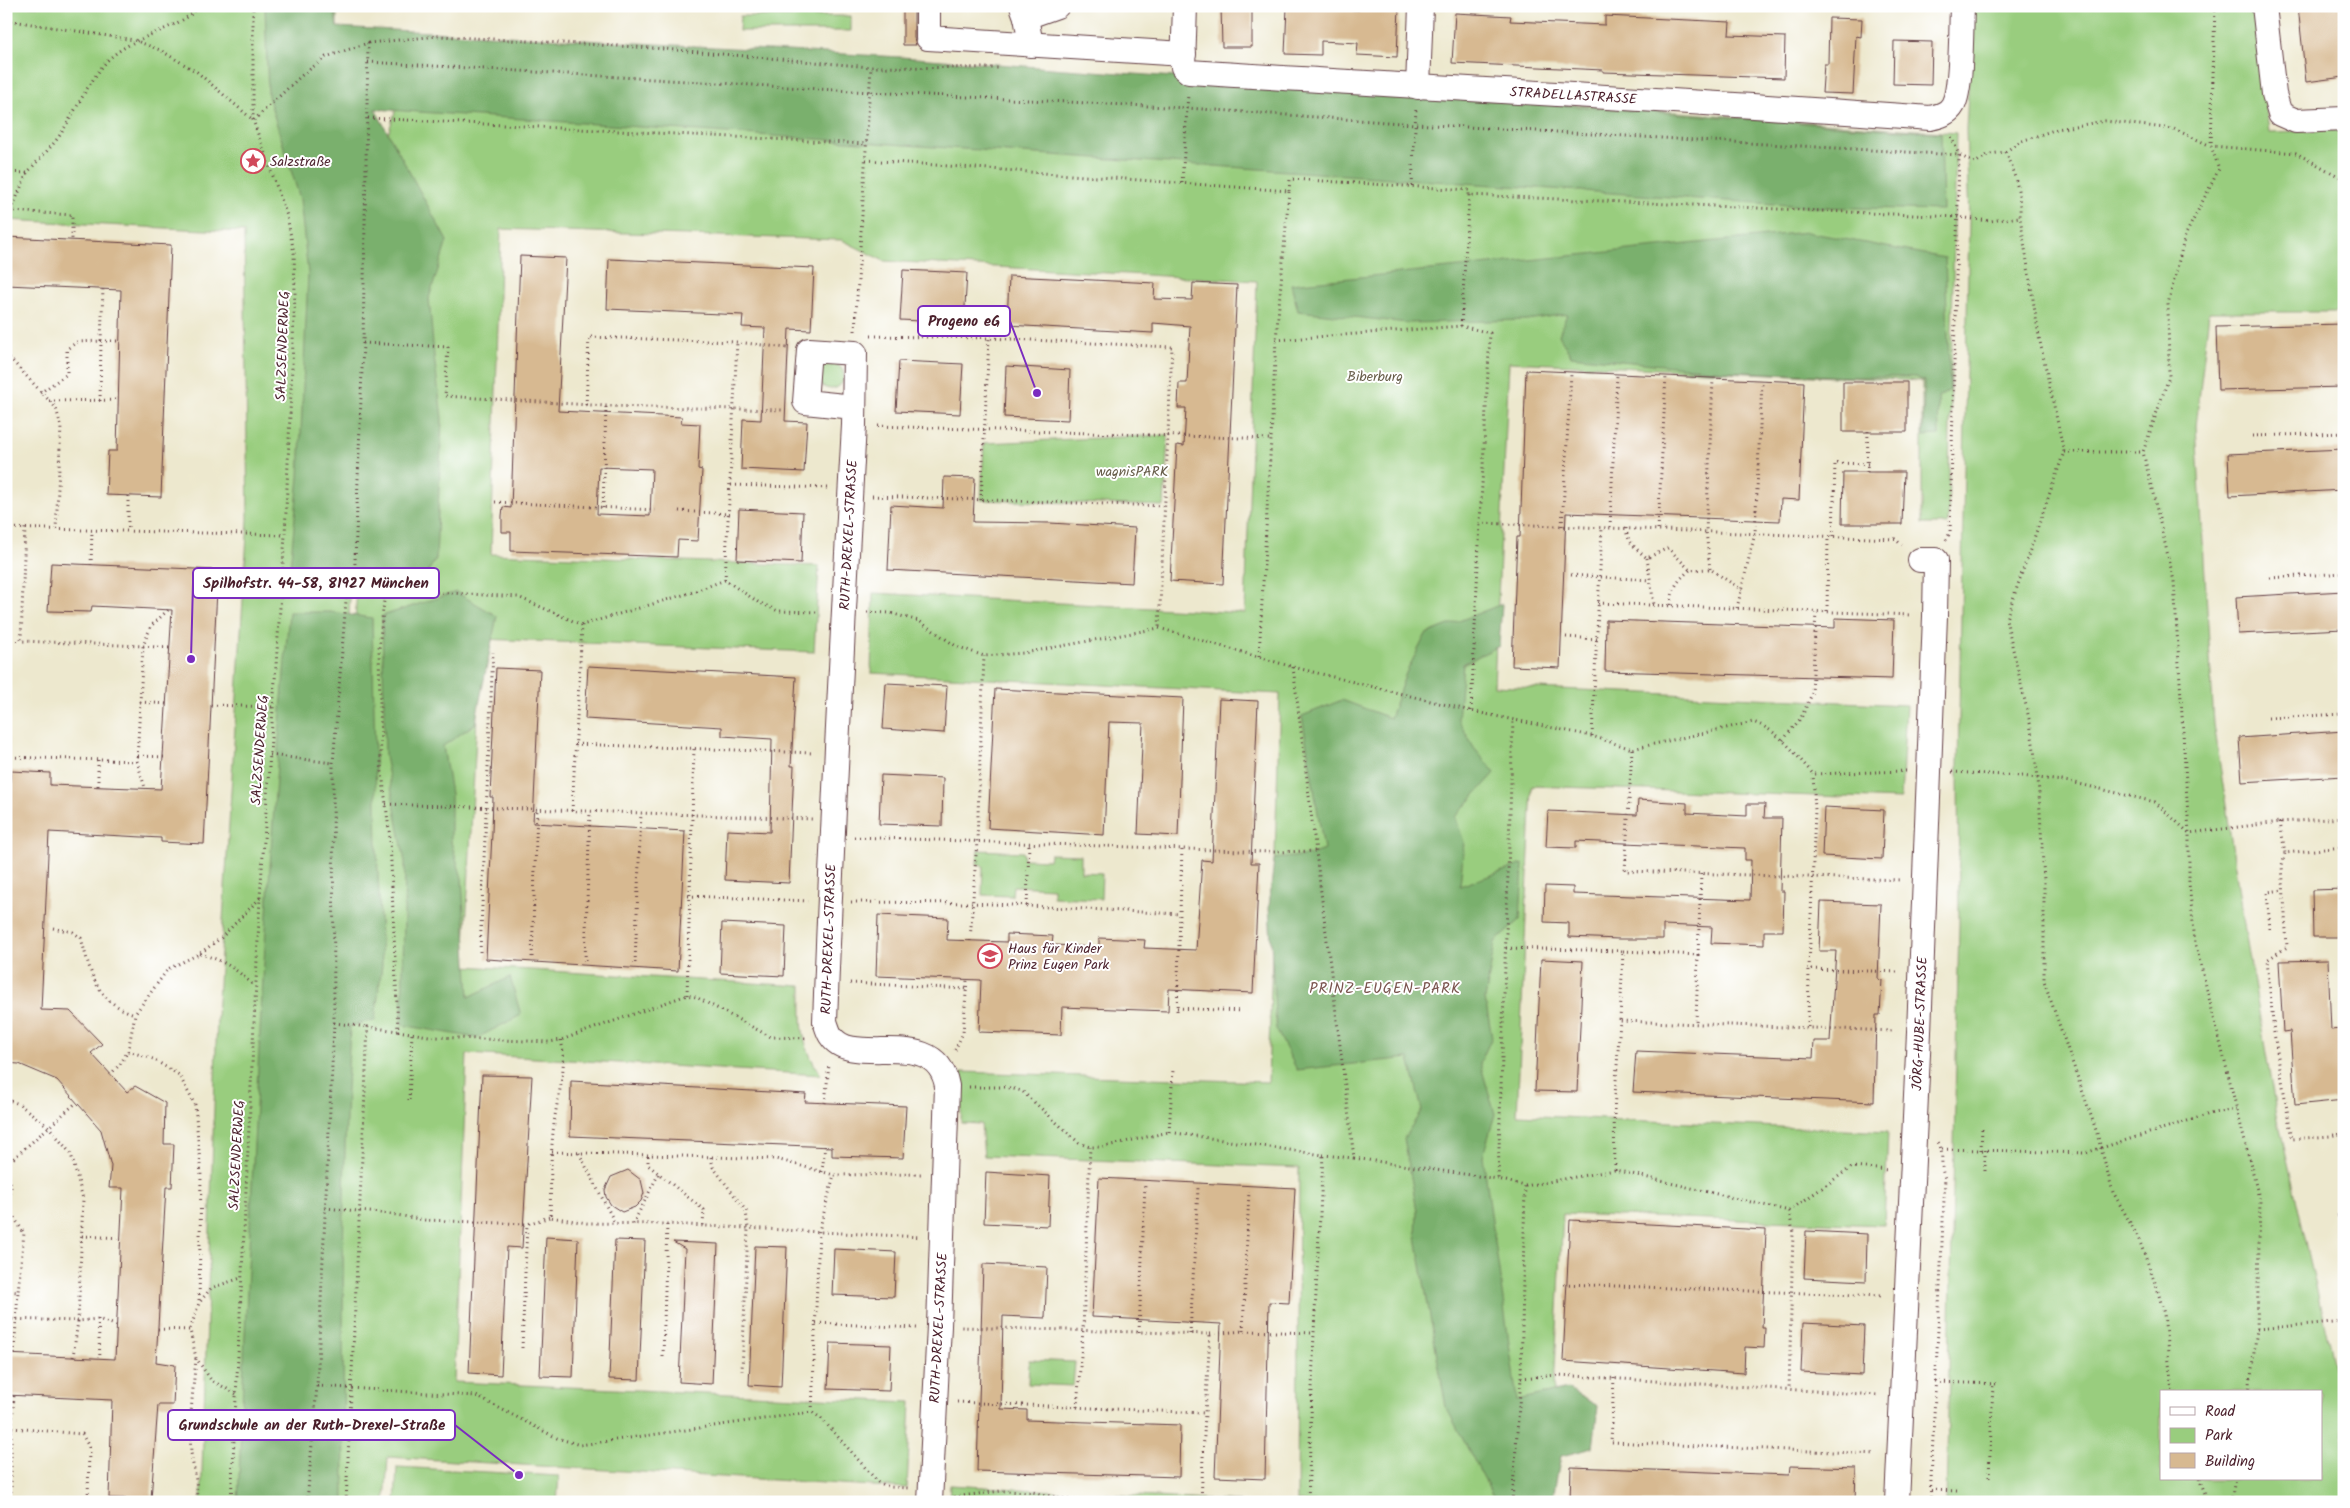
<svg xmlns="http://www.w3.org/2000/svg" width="2350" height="1508" viewBox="0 0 2350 1508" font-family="Kalam,sans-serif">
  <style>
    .green { fill: #99cd7e; stroke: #727654; fill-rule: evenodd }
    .forest { fill: #7ab06d; stroke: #62684c }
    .building { fill: #d7b991; fill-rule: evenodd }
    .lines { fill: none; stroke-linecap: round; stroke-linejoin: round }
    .minor-casing { stroke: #623d43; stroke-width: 26 }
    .path { stroke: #623d43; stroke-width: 3; stroke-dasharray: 1 4; stroke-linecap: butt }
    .minor { stroke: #fff; stroke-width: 24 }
    .labels { text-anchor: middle; stroke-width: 4; stroke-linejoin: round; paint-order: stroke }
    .street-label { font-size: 14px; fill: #4a1f2b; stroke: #fff }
    .poi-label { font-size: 14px; fill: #4a1f2b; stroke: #fff; text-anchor: start }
    .park-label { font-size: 14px; fill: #665c48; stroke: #fff }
    .neighbourhood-label { font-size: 15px; letter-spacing: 1px; fill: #7b554f; stroke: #fff }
    .leader { fill: none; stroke: #7b2cbf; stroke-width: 2 }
    .callout-dot { fill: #7b2cbf; stroke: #fff; stroke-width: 2 }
    .callout { fill: #fff; stroke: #7b2cbf; stroke-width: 2 }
    .callout-label { font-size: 15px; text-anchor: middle; font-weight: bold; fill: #4a1f2b }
  </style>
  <rect width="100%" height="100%" fill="#fff"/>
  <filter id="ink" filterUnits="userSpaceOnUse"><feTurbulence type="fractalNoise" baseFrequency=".02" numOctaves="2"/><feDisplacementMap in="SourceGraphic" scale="10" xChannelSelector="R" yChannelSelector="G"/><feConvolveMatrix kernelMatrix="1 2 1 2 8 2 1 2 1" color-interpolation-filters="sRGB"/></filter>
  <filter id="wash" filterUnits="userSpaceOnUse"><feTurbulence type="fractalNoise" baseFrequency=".0096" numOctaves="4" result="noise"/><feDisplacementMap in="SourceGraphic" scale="20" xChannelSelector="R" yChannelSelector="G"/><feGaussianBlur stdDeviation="1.12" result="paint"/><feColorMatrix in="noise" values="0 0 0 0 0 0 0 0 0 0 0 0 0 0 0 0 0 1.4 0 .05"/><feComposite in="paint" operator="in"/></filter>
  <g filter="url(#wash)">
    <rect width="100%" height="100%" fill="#ede8ce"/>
    <path class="green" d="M6,6h331v21l29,204 -56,1271h-109l16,-486 31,-497 -4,-287 -238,-12z
      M1973,6h281l15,126 75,-2v182h-135l-13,114 18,298 27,183 34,199 69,304v92h-398l13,-578 -1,-159 11,-544 -3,-92zM2161,1392h160v87h-160z
      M740,16h111v15h-112z
      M414,54l1170,51 372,28 -8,391h-26v-143l-413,-19 -15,324 412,19 -5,94 -369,-13 -15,329 371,17 -4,93 -321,-11 -15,288h-251l2,-334 -315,-12 -3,-32 -20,-1 1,-51 306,10 12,-388 -409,-21 2,-80 372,20 12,-332 -373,-20 -42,-21 -341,-11 -10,325 328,12 -5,86 -333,-13 -17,327 338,20c0,38 -3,56 19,89l-354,-21 -13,328 457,20 -4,86 -519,-31 -3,45h-70l21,-367 22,-583 25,-403z
      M818 376a13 13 0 1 1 26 0a13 13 0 1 1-26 0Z
      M1168,435l-4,71 -183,-6 3,-57z
      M978,850l45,2 1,7 25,1 1,-6 31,1v17l21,1 -1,26 -48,-2v-9l-40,-2 -1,10 -30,-1 1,-29 -6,-1z
      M1029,1360l46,2 -2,24 -45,-2z
      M397,1467l162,9 -2,26h-162z
      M950,1485l290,17h-291z"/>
    <path class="forest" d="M265,6h69l3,21 564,30 1040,76 2,77 -126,-3 -1442,-98 72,132 -18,57 5,58 8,62 -6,141 -20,31 -127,-12 10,-101 9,-203 -8,-75 -32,-103z
      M1807,232l138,26 5,132 -12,8 1,37 -16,1 1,-55 -8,-4h-62l-131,-6 -152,-15 -12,-21 8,-21 -40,6 -119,3 -110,-12 -7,-27z
      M456,592l41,24 -22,108 -32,22 8,48v48l11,36 7,119 41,-20 11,38 -44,23 -75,-13 3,-163 -20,-106 -3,-140z
      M1502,604l-3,42 -36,18 -5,55 16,29 21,25 -40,44 9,25 -4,44 63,-22 -3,56 -25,22 -10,57 7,38 -12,26 15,51 -12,42 34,244 50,-11 31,17 -5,42 -32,8 -9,46h-56l-50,-95 -30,-170 1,-26 -13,-73 18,-28 -13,-52 -112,12 -21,-41 -7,-122 5,-48 36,-4 14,-5 -22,-134 40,-16 48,18 16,-45 20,-39z
      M289,612h42l41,6 5,232 5,115 -7,55 -25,6c-9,158 -7,317 -6,476h-106c12,-297 26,-594 51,-890z"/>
    <g id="blocks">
      <path class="building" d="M903,6h11v32l2,7h-13z
        M1221,6h31v41h-30z
        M1359,6h40l-2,51 -40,-2 1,-12 -37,-2v14l-36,-1 2,-47 72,3z
        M2298,6h46v71l-38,5z
        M1455,13l56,3 -1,5 95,4v-9l125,6 -1,13 56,2 -1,41 -181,-6v-2l-151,-7z
        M1829,18l33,1 -1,18 -5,-1 -3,58 -31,-1 2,-29h4z
        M1894,41l38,1 -1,43 -38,-1z
        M6,237l165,8 -10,252 -55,-2 2,-44h9l4,-161 -115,-5z
        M520,256l46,2 -8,153 124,6 -1,6 19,1 -2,45 4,1 -4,71 -20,-1 -1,17 -166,-6v-19h-9v-16l1,-9 8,1zM599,467l53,2 -2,47 -53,-2z
        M609,259l205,9 -3,62 -22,-1 -4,92 22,1 -3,50 -63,-3 2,-50 18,1 4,-92 -23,-1 1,-12 -136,-6z
        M903,270l64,3 -3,50 -64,-3z
        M1009,276l146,7 -1,16 38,1 1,-17 44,2 -14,299 -53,-3 7,-136 7,1 2,-38h-8l1,-25h8l3,-57 -37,-3v10l-146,-8z
        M2344,324v63l-126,3 -2,-63z
        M899,361l64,3 -3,50 -64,-3z
        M1006,366l64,4 -2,50 -64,-3z
        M1526,370l278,12 -5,118 -18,-1 -1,22 -214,-8 -6,155 -48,-2 5,-129h3z
        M1843,382h64v50h-64z
        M2344,449v41l-114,6 -2,-42z
        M1843,472h61l-2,52h-60z
        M944,477l31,1 -2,44 77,1 85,5 -3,55 -244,-13 3,-65 52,3z
        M739,509l64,3 -2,51 -64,-3z
        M51,563l167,7 -14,274 -43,-2v-4l-112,-6 -8,178 29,1 32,33 -11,9 36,39 8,-6 30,17 -1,41h10l-2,43h-6l-10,175 19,3 -2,40h-15l-7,94 -42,-1 3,-98 -106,-5v-41l109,5 8,-171h-14l2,-22 -10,-36 -44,-50 -38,-16 -13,-1v-274h3l2,-18 39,2v12l111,4 11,-179 -80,-4 -1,6 -43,-1z
        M2344,591v38l-106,5 -2,-37z
        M1835,618l59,2 -2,59 -287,-8 1,-51 229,8z
        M588,666l208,11 -5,89h3l-5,117 -64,-3 2,-50 43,2 2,-93 -50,-3v-9l-137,-8z
        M496,668l44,2 -7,153 152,8 -7,140 -192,-12 6,-126 1,-36h-3z
        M886,683l61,3 -3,47 -61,-4z
        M995,689l188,9 -5,138 -40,-2 5,-111 -34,-1 -5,113 -116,-7z
        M1219,699l39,2 -7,162h8l-6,130 -84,-4 -1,22 -106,-4 -1,28 -82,-3 2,-52 -105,-4 2,-61 70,3 -1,22 60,2v-8l46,2 -1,9 47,2v-9l46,2 -1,8 52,2 6,-90 10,1z
        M2344,731v45l-102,6 -3,-44z
        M881,775l62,3 -1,48 -63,-2z
        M1638,800l49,3v10l60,3v-12h18l-1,14h18l-2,73h4l-1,40h-19v14l-53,-2 1,-16 -49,-2v14h-44l-50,-2v-14l-25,-1 1,-36 28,1v7l177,6 1,-40h-6v-12l-169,-7v7l-30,-1 2,-36 89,4z
        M1824,807l60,3 -2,49 -60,-3z
        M2344,889v48h-31l-1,-47z
        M1821,902l60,2 -3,75 4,1 -2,35h-4l-2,87 -241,-10 3,-41 177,7 1,-17h16l6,-90h-17z
        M722,923l64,3 -2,50 -64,-3z
        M1541,959l42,2 -6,131 -42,-1z
        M2328,960l3,70 9,-1 4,71 -49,5 -5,-74 -7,1 -4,-71z
        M482,1075l50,1 -10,172 -15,-1 -6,128 -32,-2z
        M571,1081l235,13 -1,8 101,4 -3,52 -71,-2v-9l-262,-11z
        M628,1170l13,10 3,13 -3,8 -6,6 -13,5 -11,-7 -5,-8 -1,-7 6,-13z
        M986,1172l64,4 -2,50 -64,-3z
        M1099,1178l196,10 -6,115 -20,-1 -4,177 -50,-2 6,-153 -129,-7z
        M1570,1220l196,10 -4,98h3l-1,20 -19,-1 -1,26 -181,-12z
        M1806,1231l61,3 -1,47 -62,-3z
        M546,1237l32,2 -5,138 -33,-1z
        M615,1240l30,1 -6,139 -30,-1z
        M673,1242l45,2 -6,140 -33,-2 6,-133z
        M755,1246l32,1 -6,140 -32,-2z
        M834,1249l62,3 -2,45 -62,-2z
        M983,1264l64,3 -2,51 -42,-2 -2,93 26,1v10l153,5 -1,52 -202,-6z
        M1803,1323l61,3 -2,49 -61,-3z
        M830,1343l61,2 -2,46 -61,-2z
        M1790,1466l66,2 -1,34h-285l1,-35 218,8z"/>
    </g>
  </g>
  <g filter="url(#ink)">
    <use href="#blocks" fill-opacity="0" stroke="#623d43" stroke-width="1"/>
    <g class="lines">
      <defs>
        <g id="minor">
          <path d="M928,6v32l256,16"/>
          <path d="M1022,6l4,11 5,28"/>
          <path id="s1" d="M1185,6l-2,61 6,5c247,16 494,28 741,46 9,-2 18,-4 23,-13 9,-16 8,-77 9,-99"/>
          <path d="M2264,6l10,88 6,20 16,7 48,-2"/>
          <path d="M1026,17l31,-11"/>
          <path d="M1418,87l3,-81"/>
          <path d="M854,407l-49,-5 4,-52 46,3 -1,72c-11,199 -22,398 -29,597 2,4 3,10 6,14 21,34 105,-13 116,50l-8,240 -9,176"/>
          <path id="s2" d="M1897,1502l22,-470 16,-416 1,-56h-16"/>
        </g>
      </defs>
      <use href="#minor" class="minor-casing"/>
      <path class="path" d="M2215,6l-4,140 8,23 -34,67 -17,68 1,73 -26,75 31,129 15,252v50l6,59 65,260 -3,127 -8,63
        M6,20l128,20 26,10 37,22 56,48
        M368,62l502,30 317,16 228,16 544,31 16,8 14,-9 16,-2 14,-10 38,-13 48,-8 69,8 37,17 85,7 44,24 4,-1
        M368,118l499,26
        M254,120l47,-44 25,-19 42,-14 70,-7 215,12 218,19 127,1
        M2005,152c10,22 16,41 15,65l19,120 25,115 -58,167 24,104 8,54 6,104v100l52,149 17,62 25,45 19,51 7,26 8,78
        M866,160l423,31 -13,149 -5,99 -394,-13
        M6,172l21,1c12,-14 26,-27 35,-41 15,-24 27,-51 46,-72 27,-26 67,-28 93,-54
        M27,173l-16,38 61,4v25
        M1182,183l6,-89
        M1412,186l4,-77
        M1289,191l1,-12 179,11v5l488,22 33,4 30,-4
        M1461,326l8,-131
        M855,331l16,-264
        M871,336l118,2 183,9 -13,281
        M1276,340l185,-14 29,7 -10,190 415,16 7,6
        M363,343l85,4 -3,49 161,10 178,4
        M6,354l50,54 5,19 -5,102
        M40,393l27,-19v-25l10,-7 24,-1 2,-52
        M49,401l70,-1
        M100,401l1,-60h19
        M586,405l3,-68 148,5 50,6
        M2252,436l92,-3
        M2064,452h79
        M1867,472l1,-41
        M731,485l97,3
        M128,496v34
        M872,496l292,10
        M981,500l8,-161
        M495,502l160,8
        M603,508l3,-102
        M679,511l51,3
        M1562,526l9,-152
        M1610,527l7,-152
        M6,528l279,7
        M1626,528c1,14 10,21 21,30l21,-10 22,22 20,-1 32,21
        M1658,529l8,-153
        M1833,536l2,-73 33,1
        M1946,540l4,-7 9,-378 -8,-19
        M1647,558l7,47
        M91,565l1,-35
        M1710,569l-4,-38 7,-151
        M1571,575l78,5
        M2270,578l74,-5
        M725,580l12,-238
        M282,583l236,14 64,28 111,-33 32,-12 33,22 20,9 42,1
        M354,589l9,-246 5,-300
        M1598,603l314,12
        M1671,605c1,-17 6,-24 19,-35
        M1737,608l18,-75 7,-150
        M168,610l-17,16 -8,20 27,2
        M1827,611l1,-75
        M867,612l23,1 29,8 37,25 28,10 40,-3 135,-25 134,39 178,44 121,25 40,13 121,-27c27,9 41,31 60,52l93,-3
        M1566,637l31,2
        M6,641h15
        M1259,656l12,-217
        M1293,667l61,491 -31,-3
        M140,702l27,2
        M211,705l62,2
        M1471,711l9,-188
        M2268,718l76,-4
        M1592,736l10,-209
        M1783,740l18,-22 11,-24 4,-83
        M575,744l239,9
        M1632,749l-7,122 277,9
        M270,755l63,8
        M138,756l27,1
        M6,757l131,4 6,-115 -122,-5 4,-113
        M98,760v27
        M137,761l8,27
        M1952,772l69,4 50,6 84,20 34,31 91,-11 64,-4
        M386,804l426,15
        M572,811l10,-186
        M2280,822l5,31
        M854,837l415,15 47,-1
        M2344,847l-59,6 -3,12 5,82 -20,13 7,73 18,106 38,-3 14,-3
        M688,896l120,5
        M851,902l122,1 207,11
        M1027,906l2,-63
        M53,928l20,4 8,6c10,35 14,64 54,76
        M2270,929l-3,-37 16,-2
        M970,941l7,-100 7,-185
        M1506,948l117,3 -3,70
        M1623,951l75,4 -2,68
        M480,952l13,-300
        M200,954c24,6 38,16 55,33
        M1698,955l3,-81
        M532,957l5,-147
        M585,961l5,-149
        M635,963l6,-150
        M1809,969l6,-159 -2,-36
        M850,983l117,6
        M687,995l7,-247
        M1177,1008l64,3
        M1177,1011l5,-163
        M334,1023l34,4
        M1808,1027l1,-58 90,3
        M398,1031l37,6 114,5 12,-2 126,-45 9,2 75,40 37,1
        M561,1040c7,30 -4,55 -7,84 -4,30 -3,62 -4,93l37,6 80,1 253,13
        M955,1050l8,-17 4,-53
        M128,1051l25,8 26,16 16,30 6,70 -2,128
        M110,1075l11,-12 7,-12 7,-37 33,-45 31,-15 22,-16 39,-40
        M969,1087h37l16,4 57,52 11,4h12l67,-15 154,23 -9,178 -71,-2 -33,3
        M6,1099l13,5 30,23 22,27 12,45 -5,122 -72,-2
        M409,1100l3,-67
        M825,1103l4,-38
        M1169,1132l4,-62
        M1942,1149l143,4 128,-40 24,-4
        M1981,1150l1,-22
        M1985,1150v23
        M552,1152l224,7 58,16 87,-1
        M579,1153l36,70
        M648,1156v9l56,45 -1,16
        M711,1157l2,10 33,44 2,17 -6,143
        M1354,1158l144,21
        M6,1165l71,-63
        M1615,1170l-1,-59 6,-90 275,10
        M822,1172l3,-26
        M6,1173c8,11 5,20 0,31
        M1525,1186l90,-16 174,41 63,-44 37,3
        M6,1205l18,28 -6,59 -12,-1
        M325,1208l66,6 34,6 102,4 23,-7
        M1789,1211l4,21 -4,157
        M2337,1216l7,-1
        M633,1224l26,-51
        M82,1236l40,2
        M1564,1284l319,12
        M98,1319l2,39
        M816,1323l101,5
        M158,1329l32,1
        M2257,1329l87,-8
        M1243,1331l6,-140
        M1139,1332l6,-147
        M1190,1334l8,-146
        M522,1348l5,-124
        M14,1354l4,-62
        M663,1356l4,-132
        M73,1357l5,-36 20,-2 20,7
        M196,1359c-3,30 -7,62 -5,93 2,17 8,33 5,50
        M1521,1378l37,-3 320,20
        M1614,1378l-3,64 265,12
        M1935,1382l64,2
        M317,1386l159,10 81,42 23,7 232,-33 10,7 56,63 11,5 20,1
        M236,1394l-25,-14 -15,-22 -6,-28 9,-27 12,-15 30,-10
        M957,1402l248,11 5,-79 -250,-7
        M1077,1407l6,-77 7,-183
        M812,1412l7,-181 15,-56
        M12,1428l70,6 7,13 -1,55
        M1989,1477l4,-93
        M2199,1479l9,23
        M1931,1490l26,1
        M954,1497l47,-6 31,1 47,10
        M11,1502v-63l3,-43
        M231,1502l29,-604 25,-363 10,-242 -1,-40 -7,-37 -34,-96v-114
        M307,1502l10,-116 17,-363 -1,-260 14,-175
        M346,1502l22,-475 30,4 -8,-193 -9,-74 -2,-116 6,-57
        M1201,1502l4,-89
        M1308,1502l6,-169
        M1512,1502l9,-124 4,-192 -27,-7 15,-459
        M1930,1502l15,-324c-6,-12 0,-25 -7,-36
        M2231,1502l4,-23"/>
      <use href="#minor" class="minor"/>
    </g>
  </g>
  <defs>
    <symbol id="sight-ring" viewBox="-11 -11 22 22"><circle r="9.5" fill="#fff" stroke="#d1495b" stroke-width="1.5"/><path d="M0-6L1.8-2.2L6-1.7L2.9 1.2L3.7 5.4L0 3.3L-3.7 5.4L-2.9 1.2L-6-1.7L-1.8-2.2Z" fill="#d1495b"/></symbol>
    <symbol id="school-ring" viewBox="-11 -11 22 22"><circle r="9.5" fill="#fff" stroke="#d1495b" stroke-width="1.5"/><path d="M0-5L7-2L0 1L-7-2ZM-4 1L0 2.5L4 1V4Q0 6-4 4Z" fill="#d1495b"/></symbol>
  </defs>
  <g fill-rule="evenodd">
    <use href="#sight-ring" x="239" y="147" width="28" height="28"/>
    <use href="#school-ring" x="976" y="942" width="28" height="28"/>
  </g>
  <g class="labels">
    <g class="street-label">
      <text dy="5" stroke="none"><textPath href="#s1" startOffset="454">STRADELLASTRASSE</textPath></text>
      <text transform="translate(282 346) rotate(-88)" y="5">SALZSENDERWEG</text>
      <text transform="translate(848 535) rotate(-87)" y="5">RUTH-DREXEL-STRASSE</text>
      <text transform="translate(259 750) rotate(-86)" y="5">SALZSENDERWEG</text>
      <text transform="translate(828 939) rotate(-88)" y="5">RUTH-DREXEL-STRASSE</text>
      <text dy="5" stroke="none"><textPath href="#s2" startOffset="479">JÖRG-HUBE-STRASSE</textPath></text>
      <text transform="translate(236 1155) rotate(-87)" y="5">SALZSENDERWEG</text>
      <text transform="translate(938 1328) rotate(-87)" y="5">RUTH-DREXEL-STRASSE</text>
    </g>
    <g class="poi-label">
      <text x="270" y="166">Salzstraße</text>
      <text x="1008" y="953">Haus für Kinder<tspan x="1008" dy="16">Prinz Eugen Park</tspan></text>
    </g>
    <g class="park-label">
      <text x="1375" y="381">Biberburg</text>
      <text x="1132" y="476">wagnisPARK</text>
    </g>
    <g class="neighbourhood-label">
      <text x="1385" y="993">PRINZ-EUGEN-PARK</text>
    </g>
  </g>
  <path class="leader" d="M1037 393L1010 321M191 659L193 583M519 1475L455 1425"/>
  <g class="callout-dot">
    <circle cx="1037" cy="393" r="5"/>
    <circle cx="191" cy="659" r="5"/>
    <circle cx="519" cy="1475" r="5"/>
  </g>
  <g class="callout">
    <rect x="918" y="306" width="92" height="30" rx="5"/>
    <rect x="193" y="568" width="246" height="30" rx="5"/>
    <rect x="168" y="1410" width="287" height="30" rx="5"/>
  </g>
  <g class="callout-label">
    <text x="964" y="326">Progeno eG</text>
    <text x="316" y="588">Spilhofstr. 44-58, 81927 München</text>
    <text x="312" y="1430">Grundschule an der Ruth-Drexel-Straße</text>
  </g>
  <rect width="2350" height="1508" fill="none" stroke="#fff" stroke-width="25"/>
  <rect x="2160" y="1390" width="162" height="90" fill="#ffffff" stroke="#b7a5aa"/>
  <rect x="2170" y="1407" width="25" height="8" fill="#ffffff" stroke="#b7a5aa"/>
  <text x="2205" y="1416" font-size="15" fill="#4a1f2b">Road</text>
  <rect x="2170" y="1428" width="25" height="15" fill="#99cd7e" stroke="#b7a5aa"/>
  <text x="2205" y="1440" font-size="15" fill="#4a1f2b">Park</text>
  <rect x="2170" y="1453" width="25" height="15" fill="#d7b991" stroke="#b7a5aa"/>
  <text x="2205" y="1466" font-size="15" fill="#4a1f2b">Building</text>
</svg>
